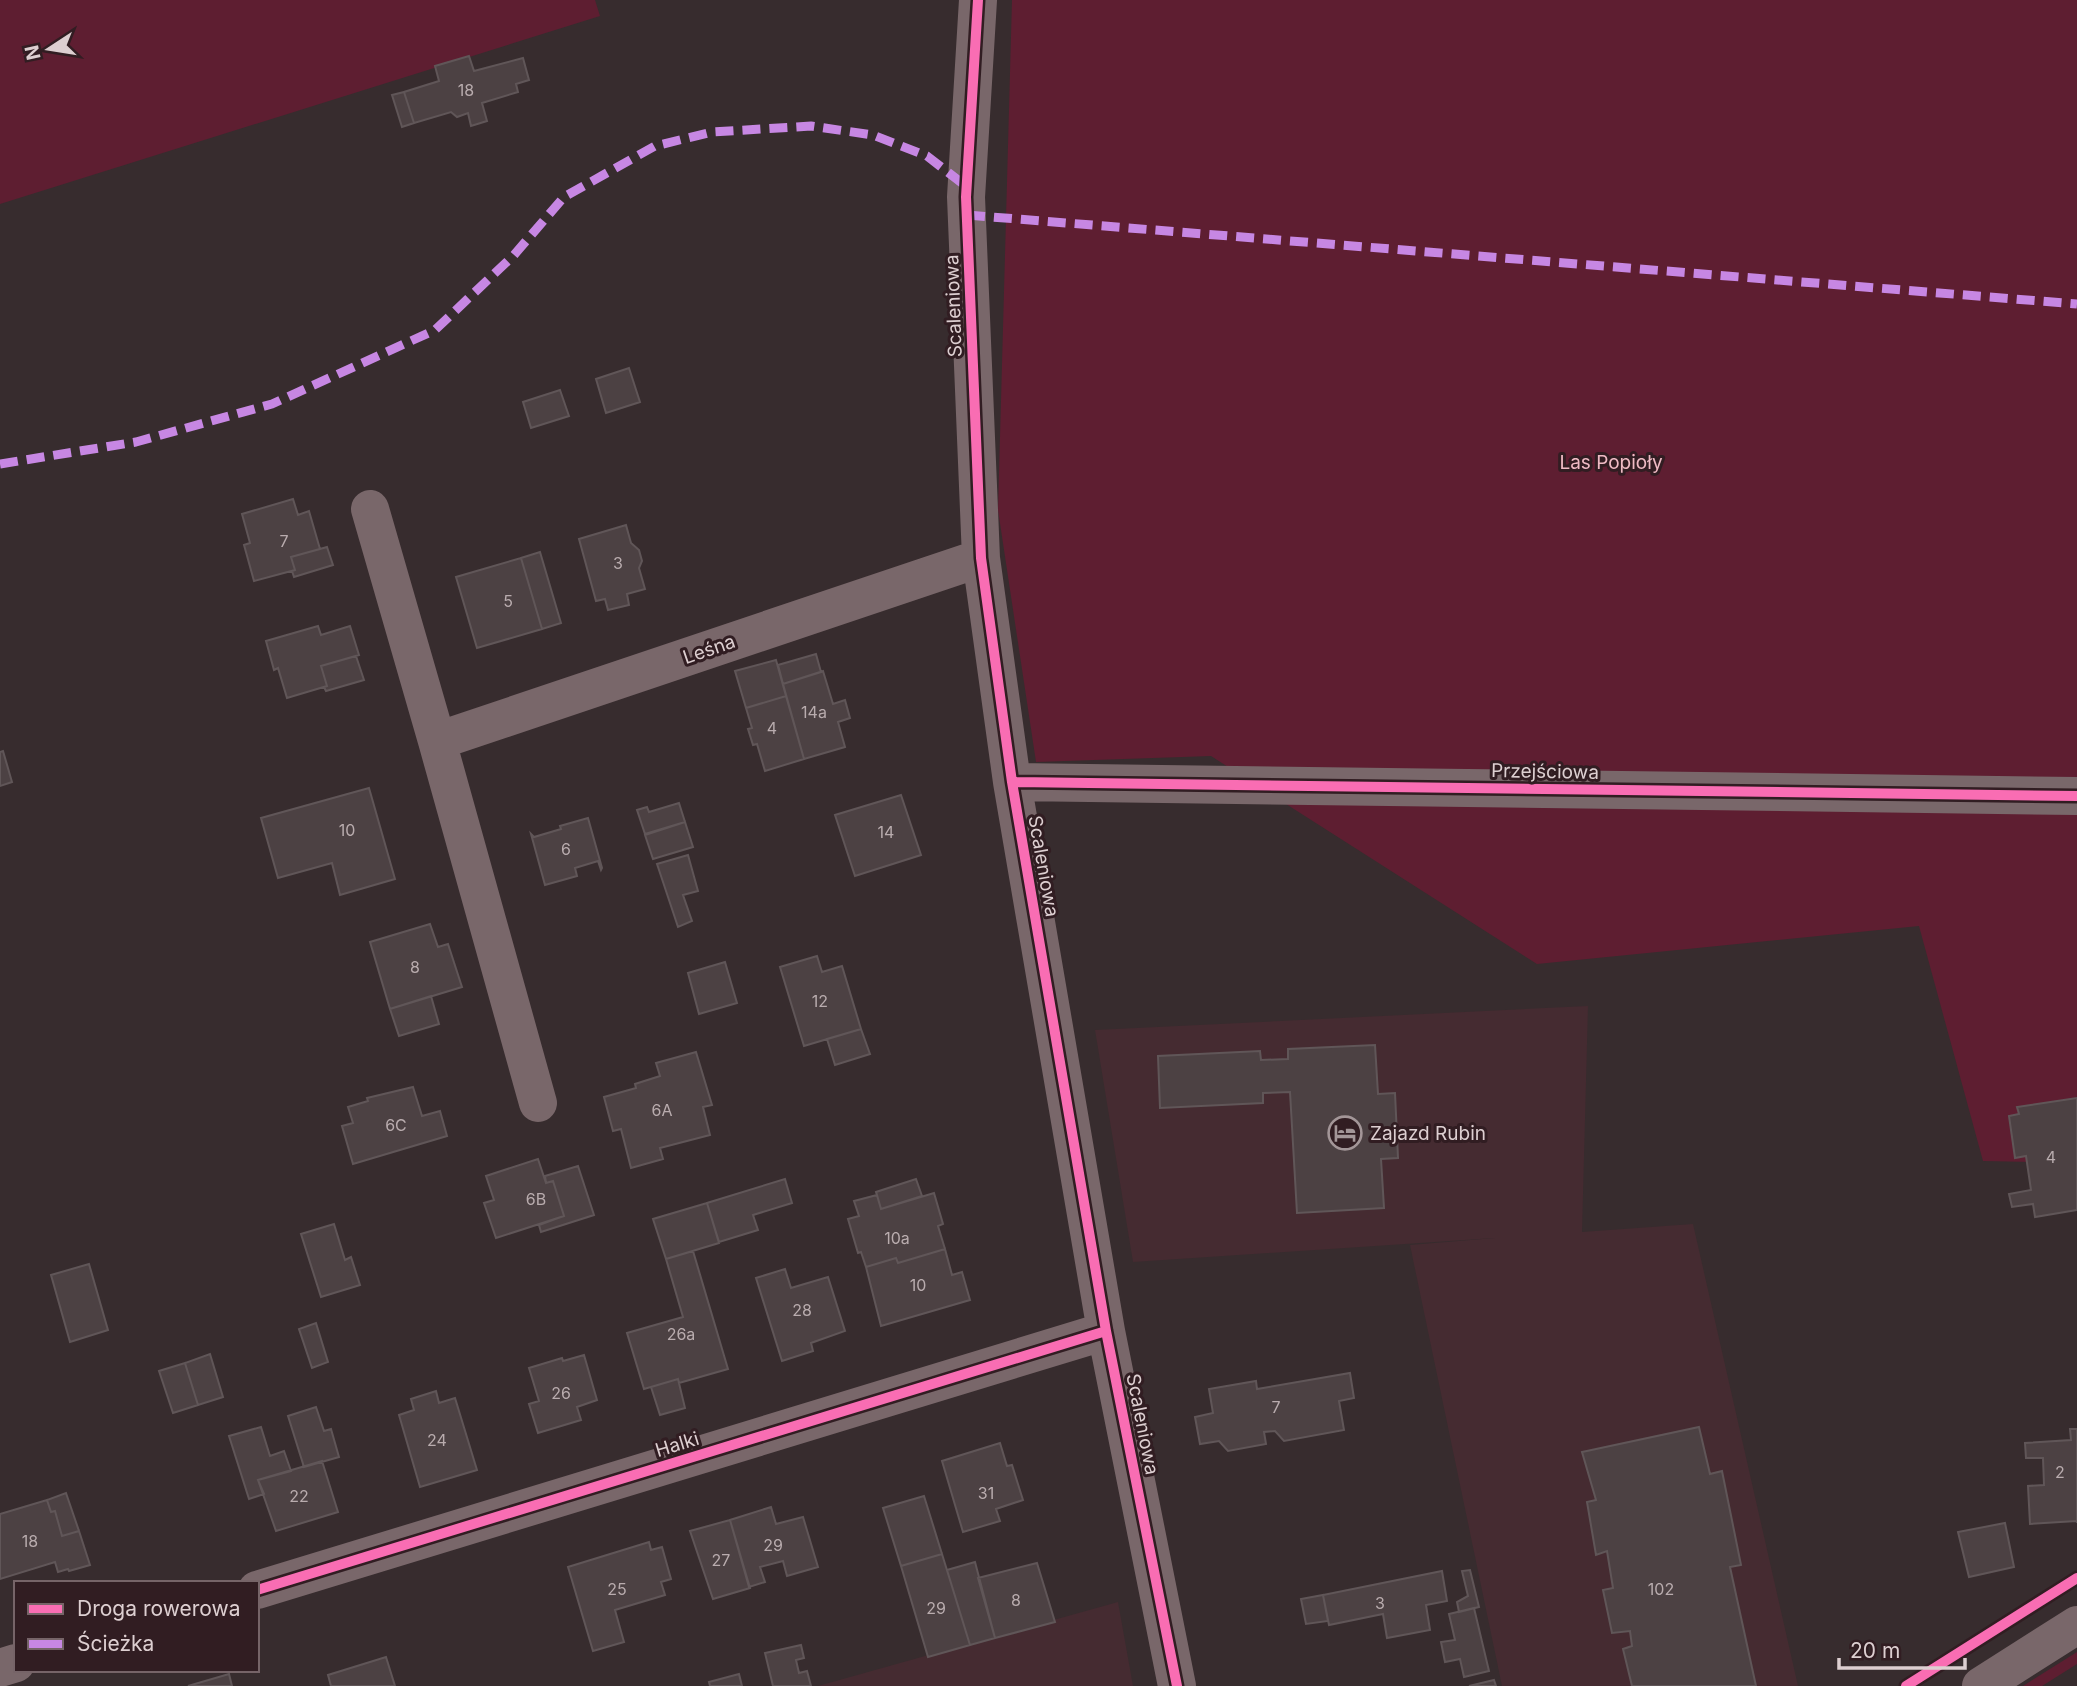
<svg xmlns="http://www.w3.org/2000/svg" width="2077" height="1686" viewBox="0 0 2077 1686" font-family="Inter,sans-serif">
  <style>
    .built { fill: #452b31 }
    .green { fill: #5e1e31 }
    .building { fill: #4c4143; stroke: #605658; stroke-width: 2 }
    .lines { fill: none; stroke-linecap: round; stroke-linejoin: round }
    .minor { stroke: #79676a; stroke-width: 38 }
    .tertiary { stroke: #79676a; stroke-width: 38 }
    .quiet { stroke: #c787e3; stroke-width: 9; stroke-dasharray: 18 9; stroke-linecap: butt }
    .cycleway-casing { stroke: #311d22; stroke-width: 15 }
    .cycleway { stroke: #f96db3; stroke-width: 10 }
    .labels { text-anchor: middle; stroke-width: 6; stroke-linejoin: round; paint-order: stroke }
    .number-label { font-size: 16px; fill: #b9acae }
    .street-label { font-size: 19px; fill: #ddcfd1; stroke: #311d22 }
    .park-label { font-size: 19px; fill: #efbac4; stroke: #311d22 }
    .poi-label { font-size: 19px; fill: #ddcfd1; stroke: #311d22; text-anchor: start }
  </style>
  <rect width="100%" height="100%" fill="#372c2e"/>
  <path class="built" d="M1588,1006l-6,226 111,-8 105,462h-296l-92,-441 85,-7 -362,24 -38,-232z
    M1118,1602l15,84h-315z"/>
  <path class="green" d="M0,0h595l5,16 -600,188z
    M1012,0h1065v1163l-94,-2 -64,-235 -382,38 -326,-208 -175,6 -38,-252z
    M2077,1652v12l-35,22h-19z"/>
  <path class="building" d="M469,56l5,15 49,-13 6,22 -13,4 2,8 -36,11 5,18 -16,5 -3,-13 -11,4 -6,-5 -37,11 -10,-31 35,-11 -4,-15z
    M404,92l10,31 -12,4 -10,-32z
    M629,368l11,34 -34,11 -10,-34z
    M560,390l9,26 -38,12 -8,-26z
    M293,499l5,16 11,-4 11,38 -29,8 4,13 -41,11 -10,-36 6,-2 -8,-29z
    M626,525l5,18 8,7 3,11 -3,7 6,21 -18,5 2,11 -21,5 -3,-11 -9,2 -17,-62z
    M327,547l6,18 -39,12 -2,-6 3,-1 -4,-13z
    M540,552l21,71 -19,6 -21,-71z
    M521,558l21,71 -65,19 -21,-71z
    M318,626l3,9 29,-9 9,29 -38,11 6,20 -40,12 -9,-30 -4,2 -8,-29z
    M816,654l5,18 -38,12 -5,-19z
    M356,656l8,24 -38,11 -2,-4 3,-1 -6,-20z
    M776,660l10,36 -40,12 -11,-37z
    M823,671l10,33 12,-4 5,18 -12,4 7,25 -41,12 -21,-75z
    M786,696l18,63 -39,12 -8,-27 -4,1 -5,-16 4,-1 -6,-20z
    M3,751l9,31 -12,4v-34z
    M369,788l26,91 -55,16 -8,-32 -54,15 -17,-60z
    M901,795l20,60 -66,21 -20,-61z
    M679,803l6,19 -40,12 -8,-24 10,-3 2,5z
    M588,818l14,50 -1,2 -3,-9 -23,7 2,8 -32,9 -14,-51 3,3 27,-8 -1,-3z
    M685,822l8,25 -40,12 -8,-24z
    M688,855l10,36 -15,4 9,26 -14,6 -21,-63z
    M430,924l8,23 10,-3 14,43 -72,22 -20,-67z
    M817,956l5,16 20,-6 19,63 -57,17 -24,-79z
    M725,962l12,41 -38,11 -11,-41z
    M431,996l8,28 -40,12 -9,-27z
    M861,1029l9,25 -35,11 -8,-26z
    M1375,1045l3,49 17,-1 3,65 -17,1 3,49 -87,5 -7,-121 -27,1v10l-103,5 -2,-52 102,-5 1,9 27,-1v-10z
    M696,1052l16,53 -9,2 7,28 -50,13 3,11 -32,9 -10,-39 -8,2 -9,-34 32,-9 -1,-4 25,-8 -4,-13z
    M413,1087l9,29 18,-5 7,25 -94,28 -11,-38 11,-3 -5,-16 20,-6 -1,-3z
    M2077,1098v112l-42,7 -2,-13 -21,3 -3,-13 22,-4 -5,-34 -11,2 -6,-42 10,-2 -2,-7z
    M538,1159l8,24 7,-2 11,35 -68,22 -12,-35 10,-3 -8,-24z
    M578,1166l16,49 -53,17 -2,-7 25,-9 -11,-35 -7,2 -1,-7z
    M785,1179l7,24 -39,12 5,15 -39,12 -12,-39z
    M916,1179l6,17 -41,13 -5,-17z
    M934,1193l9,31 -5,2 7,23 -47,14 -2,-5 -30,9 -5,-15 -3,1 -10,-34 11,-3 -5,-15 23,-6 4,14z
    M707,1203l12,40 -53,16 -13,-40z
    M334,1224l11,36 6,-3 9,28 -39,12 -20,-63z
    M945,1249l7,26 10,-3 8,28 -89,26 -15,-59 30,-9 2,5z
    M693,1251l35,118 -49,14 -1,-4 -34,10 -17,-56 56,-16 -17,-58z
    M89,1264l19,66 -38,12 -19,-67z
    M785,1269l6,19 37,-11 17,54 -34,12 2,8 -31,10 -26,-83z
    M316,1323l12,39 -16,6 -13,-39z
    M210,1354l13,43 -25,8 -13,-42z
    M584,1355l13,45 -20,7 4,13 -43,13 -9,-29 10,-3 -10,-33 33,-10 1,3z
    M185,1363l13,42 -25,8 -14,-42z
    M1350,1373l4,25 -15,3 5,29 -60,11 -9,-10 -11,1 2,12 -38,7 -9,-10 -19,3 -5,-27 18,-4 -4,-24 47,-8 1,8z
    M678,1379l7,29 -25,7 -9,-28z
    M436,1391l3,12 16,-5 22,72 -57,17 -21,-72 15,-5 -3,-11z
    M316,1407l8,24 7,-2 8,28 -35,10 -16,-51z
    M261,1427l9,29 14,-5 7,20 -33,9 6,14 -15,5 -20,-63z
    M1699,1427l11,47 12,-3 19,94 -11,2 26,119h-124l-9,-37 9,-3 -2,-15 -18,2 -9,-43 10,-2 -6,-37 -11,4 -9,-53 9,-2 -14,-48z
    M2070,1429h7v94v-2l-47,3 -2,-38 16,-1 -1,-27h-17l-1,-15 46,-3z
    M1000,1443l7,23 5,-1 11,35 -27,9 4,12 -37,11 -21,-71z
    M322,1461l16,51 -62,19 -18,-51z
    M66,1493l13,38 -17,5 -7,-25 -4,1 -4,-12z
    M924,1496l18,58 -41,12 -18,-58z
    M47,1500l4,12 4,-1 7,25 17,-5 11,34 -21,6 -1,-2 -10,3 -3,-10 -55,17v-65z
    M771,1507l5,17 27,-7 15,50 -31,9 -4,-15 -23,6 5,15 -16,5 -19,-67z
    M730,1520l20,68 -37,11 -23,-68z
    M2005,1523l9,44 -45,10 -11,-45z
    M649,1542l2,8 11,-3 9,32 -10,3 4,13 -50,15 9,32 -31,9 -25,-84z
    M942,1554l28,91 -42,12 -27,-91z
    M975,1562l20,76 -25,7 -23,-75z
    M1037,1563l18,59 -60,16 -17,-60z
    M1470,1570l9,37 -20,5 -2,-10 11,-6 -6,-25z
    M1442,1571l5,30 -21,4 4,25 -43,8 -4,-24 -54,11 -6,-30z
    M1323,1595l5,26 -22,3 -5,-25z
    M1474,1608l15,63 -25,6 -4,-18 -15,3 -4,-20 14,-2 -6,-26z
    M801,1645l3,13 -8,2 3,13 8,-2 4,15h-38l-8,-33z
    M386,1657l9,29h-64l-3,-11z
    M229,1674l3,12h-44z
    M739,1674l3,12h-32l-1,-4z
    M1494,1680l2,6h-27z"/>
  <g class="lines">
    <path class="minor" d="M978,0l-12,197 15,361 31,224 94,549 71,355
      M370,509l67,232 544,-183
      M437,741l101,362
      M1012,782l1065,14
      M257,1590l849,-259
      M0,1668l16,-5"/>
    <path class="tertiary" d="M1981,1686l96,-61"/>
    <path class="quiet" d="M967,215l1110,89
      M0,464l136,-22 136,-38 163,-74 79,-75 50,-58 91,-51 57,-14 99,-6 62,9 54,21 40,31"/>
    <defs>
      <path id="cycleway" d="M978,0l-12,197 15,361 31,224 94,549 71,355
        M1012,782l1065,14
        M257,1590l849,-259
        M1906,1686l171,-108"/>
    </defs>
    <use href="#cycleway" class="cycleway-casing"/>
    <use href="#cycleway" class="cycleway"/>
  </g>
  <defs>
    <symbol id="hotel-ring" viewBox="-11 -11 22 22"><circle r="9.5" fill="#311d22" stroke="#a39698" stroke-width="1.5"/><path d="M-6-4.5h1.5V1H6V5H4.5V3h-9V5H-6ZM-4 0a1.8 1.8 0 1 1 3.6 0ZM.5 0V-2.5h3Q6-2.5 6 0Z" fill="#a39698"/></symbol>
  </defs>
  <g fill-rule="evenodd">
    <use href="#hotel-ring" x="1326" y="1114" width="38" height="38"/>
  </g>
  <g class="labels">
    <g class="number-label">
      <text x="466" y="96">18</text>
      <text x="284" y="547">7</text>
      <text x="618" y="569">3</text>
      <text x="508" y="607">5</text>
      <text x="814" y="718">14a</text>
      <text x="772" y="734">4</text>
      <text x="347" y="836">10</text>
      <text x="886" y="838">14</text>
      <text x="566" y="855">6</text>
      <text x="415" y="973">8</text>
      <text x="820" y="1007">12</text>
      <text x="662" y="1116">6A</text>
      <text x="396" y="1131">6C</text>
      <text x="2051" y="1163">4</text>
      <text x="536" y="1205">6B</text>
      <text x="897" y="1244">10a</text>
      <text x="918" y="1291">10</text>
      <text x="802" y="1316">28</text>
      <text x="681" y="1340">26a</text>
      <text x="561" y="1399">26</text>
      <text x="1276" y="1413">7</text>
      <text x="437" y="1446">24</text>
      <text x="2060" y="1478">2</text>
      <text x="986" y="1499">31</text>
      <text x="299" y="1502">22</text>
      <text x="30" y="1547">18</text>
      <text x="773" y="1551">29</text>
      <text x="721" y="1566">27</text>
      <text x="617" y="1595">25</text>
      <text x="1661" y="1595">102</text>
      <text x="1016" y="1606">8</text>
      <text x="1380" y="1609">3</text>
      <text x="936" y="1614">29</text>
    </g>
    <g class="street-label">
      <text transform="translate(953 306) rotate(-92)" y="7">Scaleniowa</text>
      <text transform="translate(709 649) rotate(-19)" y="7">Leśna</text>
      <text transform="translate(1545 771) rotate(1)" y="7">Przejściowa</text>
      <text transform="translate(1044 866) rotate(80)" y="7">Scaleniowa</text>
      <text transform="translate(1143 1424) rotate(79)" y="7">Scaleniowa</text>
      <text transform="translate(677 1444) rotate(-17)" y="7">Halki</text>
    </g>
    <g class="park-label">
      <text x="1611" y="469">Las Popioły</text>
    </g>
    <g class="poi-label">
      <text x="1370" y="1140">Zajazd Rubin</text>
    </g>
  </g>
  <rect x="14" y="1581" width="245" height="91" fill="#311d22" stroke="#766468" stroke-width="2"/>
  <rect x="28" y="1604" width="35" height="10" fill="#f96db3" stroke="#766468" stroke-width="2"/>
  <text x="77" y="1616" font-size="21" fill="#ddcfd1">Droga rowerowa</text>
  <rect x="28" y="1639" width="35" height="10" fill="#c787e3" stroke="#766468" stroke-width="2"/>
  <text x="77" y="1651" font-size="21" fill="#ddcfd1">Ścieżka</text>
  <g transform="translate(49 49) rotate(258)" stroke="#311d22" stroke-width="5" paint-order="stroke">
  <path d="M0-5L12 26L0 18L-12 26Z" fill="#ddcfd1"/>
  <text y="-10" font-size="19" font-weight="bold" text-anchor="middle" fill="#ddcfd1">N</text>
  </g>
  <path d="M1839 1658v10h126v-10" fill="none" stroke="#ddcfd1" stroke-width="3.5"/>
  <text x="1850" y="1658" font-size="21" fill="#ddcfd1" stroke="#311d22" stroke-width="5" paint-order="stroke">20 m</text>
</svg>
